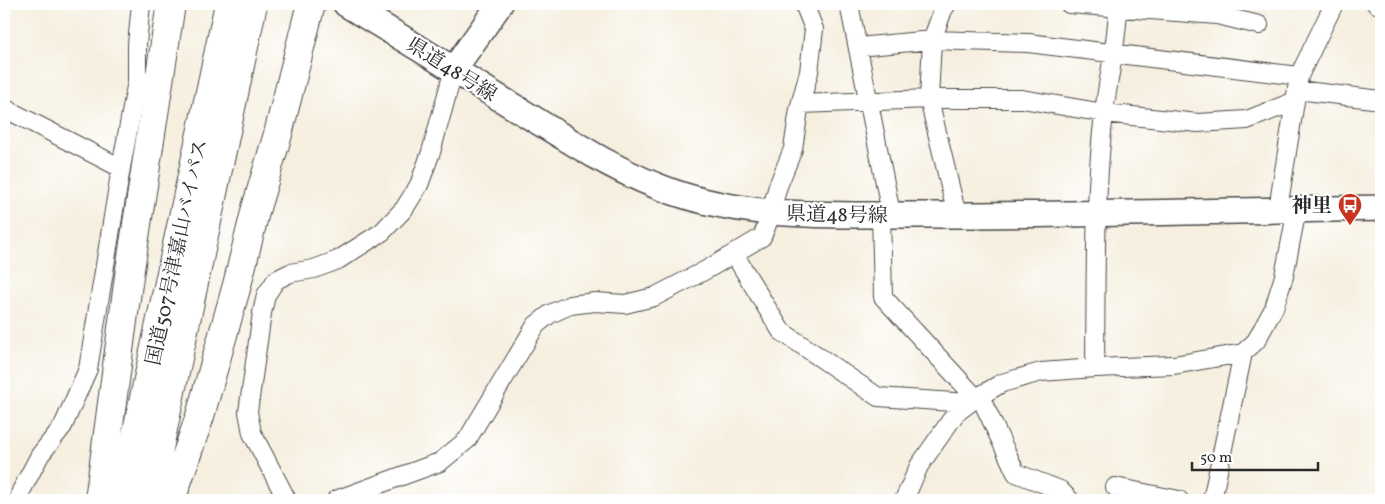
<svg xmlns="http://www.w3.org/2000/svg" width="1385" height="504" viewBox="0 0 1385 504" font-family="Vollkorn,'Noto Serif JP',serif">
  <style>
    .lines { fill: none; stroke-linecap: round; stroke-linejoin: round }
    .street-casing { stroke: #494846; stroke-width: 20 }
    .secondary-casing { stroke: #494846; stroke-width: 28 }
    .highway-casing { stroke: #494846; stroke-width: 30 }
    .street { stroke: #fff; stroke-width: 18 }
    .secondary { stroke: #fff; stroke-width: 25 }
    .highway { stroke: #fff; stroke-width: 28 }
    .labels { text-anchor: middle; stroke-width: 4.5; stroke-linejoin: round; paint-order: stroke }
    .street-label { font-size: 20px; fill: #2b2b2b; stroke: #fff }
    .poi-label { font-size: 20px; font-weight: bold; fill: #2b2b2b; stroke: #fff; text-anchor: end }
  </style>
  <rect width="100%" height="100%" fill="#fff"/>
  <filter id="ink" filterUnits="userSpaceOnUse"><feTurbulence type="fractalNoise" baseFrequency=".02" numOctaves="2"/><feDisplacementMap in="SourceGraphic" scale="10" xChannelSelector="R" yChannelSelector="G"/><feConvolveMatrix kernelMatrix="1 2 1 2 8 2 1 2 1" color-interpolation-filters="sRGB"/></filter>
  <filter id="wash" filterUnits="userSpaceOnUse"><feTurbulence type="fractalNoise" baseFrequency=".0096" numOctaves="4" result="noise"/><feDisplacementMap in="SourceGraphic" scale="20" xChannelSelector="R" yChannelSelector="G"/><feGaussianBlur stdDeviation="1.12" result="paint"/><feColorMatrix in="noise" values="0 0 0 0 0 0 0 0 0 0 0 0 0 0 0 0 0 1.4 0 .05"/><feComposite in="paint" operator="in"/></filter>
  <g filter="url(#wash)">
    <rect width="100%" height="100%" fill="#f6efdf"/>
  </g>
  <g filter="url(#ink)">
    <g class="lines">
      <defs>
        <path id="street" d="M849,4l40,199v12
          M947,4l-4,6 -11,30 -3,59 25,104v12
          M1069,4l148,11 42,10
          M1376,4l5,1
          M858,47l74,-7 96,3 271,33
          M1297,90l84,10
          M801,104l128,-5h93l82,14 94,10 49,-3 48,-19
          M4,108l117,60
          M1278,209l21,-133 35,-72
          M881,215l2,82 93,101
          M734,254l47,77 97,66 91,6
          M1095,368c1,-85 -1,-170 9,-255 4,-36 14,-72 14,-109
          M980,396l36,77 44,17 10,10
          M1115,487l64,13
          M19,500l2,-9 19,-36 23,-29 25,-57 33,-201 16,-87v-37l4,-40
          M287,500l-35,-67 -4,-21 14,-99 4,-18 10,-15 14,-7 24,-4 24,-9 44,-28 22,-23 15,-24 12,-33 23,-83
          M336,500l104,-38 27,-22 69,-115 14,-11 20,-9 25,-3 30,2 29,-7 52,-27 56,-33 6,-15 10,-36 15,-37 6,-40 10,-37 5,-43 -10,-25
          M904,500l15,-34 37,-53 20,-15 26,-15 39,-11 54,-4 79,-3 69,-12 13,-12 18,-33 10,-32 13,-67
          M1212,500l31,-147"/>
        <path id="secondary" d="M346,4c58,35 115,70 173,106 50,30 98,63 154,82 83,29 173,22 260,23 149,0 299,-4 448,-7
          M454,69l46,-65"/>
        <path id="highway" d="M99,500l30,-224 42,-272
          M122,500l107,-496
          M148,500l105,-496
          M171,500l29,-84 37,-131 19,-77 22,-74 33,-130"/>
      </defs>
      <use href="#street" class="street-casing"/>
      <use href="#secondary" class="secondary-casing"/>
      <use href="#highway" class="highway-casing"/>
      <use href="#street" class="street"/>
      <use href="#secondary" class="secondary"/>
      <use href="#highway" class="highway"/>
    </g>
  </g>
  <defs>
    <symbol id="bus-pin" viewBox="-11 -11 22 30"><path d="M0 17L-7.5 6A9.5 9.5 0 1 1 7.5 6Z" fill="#c8321e" stroke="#fff"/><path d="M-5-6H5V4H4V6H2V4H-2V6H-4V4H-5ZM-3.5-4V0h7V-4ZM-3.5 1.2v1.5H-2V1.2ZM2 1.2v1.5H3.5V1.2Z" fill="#fff"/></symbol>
  </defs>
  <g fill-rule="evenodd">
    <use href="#bus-pin" x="1336" y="191" width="28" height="38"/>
  </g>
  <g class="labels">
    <g class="street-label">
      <text transform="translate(452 69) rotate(32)" y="7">県道48号線</text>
      <text transform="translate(837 214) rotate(1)" y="7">県道48号線</text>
      <text transform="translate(176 252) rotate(-78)" y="7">国道507号津嘉山バイパス</text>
    </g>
    <g class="poi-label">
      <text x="1332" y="212">神里</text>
    </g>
  </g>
  <rect width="1385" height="504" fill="none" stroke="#fff" stroke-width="20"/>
  <path d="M1192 462v8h126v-8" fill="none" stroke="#2b2b2b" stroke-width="2.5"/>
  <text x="1200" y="462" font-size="15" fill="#2b2b2b" stroke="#ffffff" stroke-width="4" paint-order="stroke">50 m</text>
</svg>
